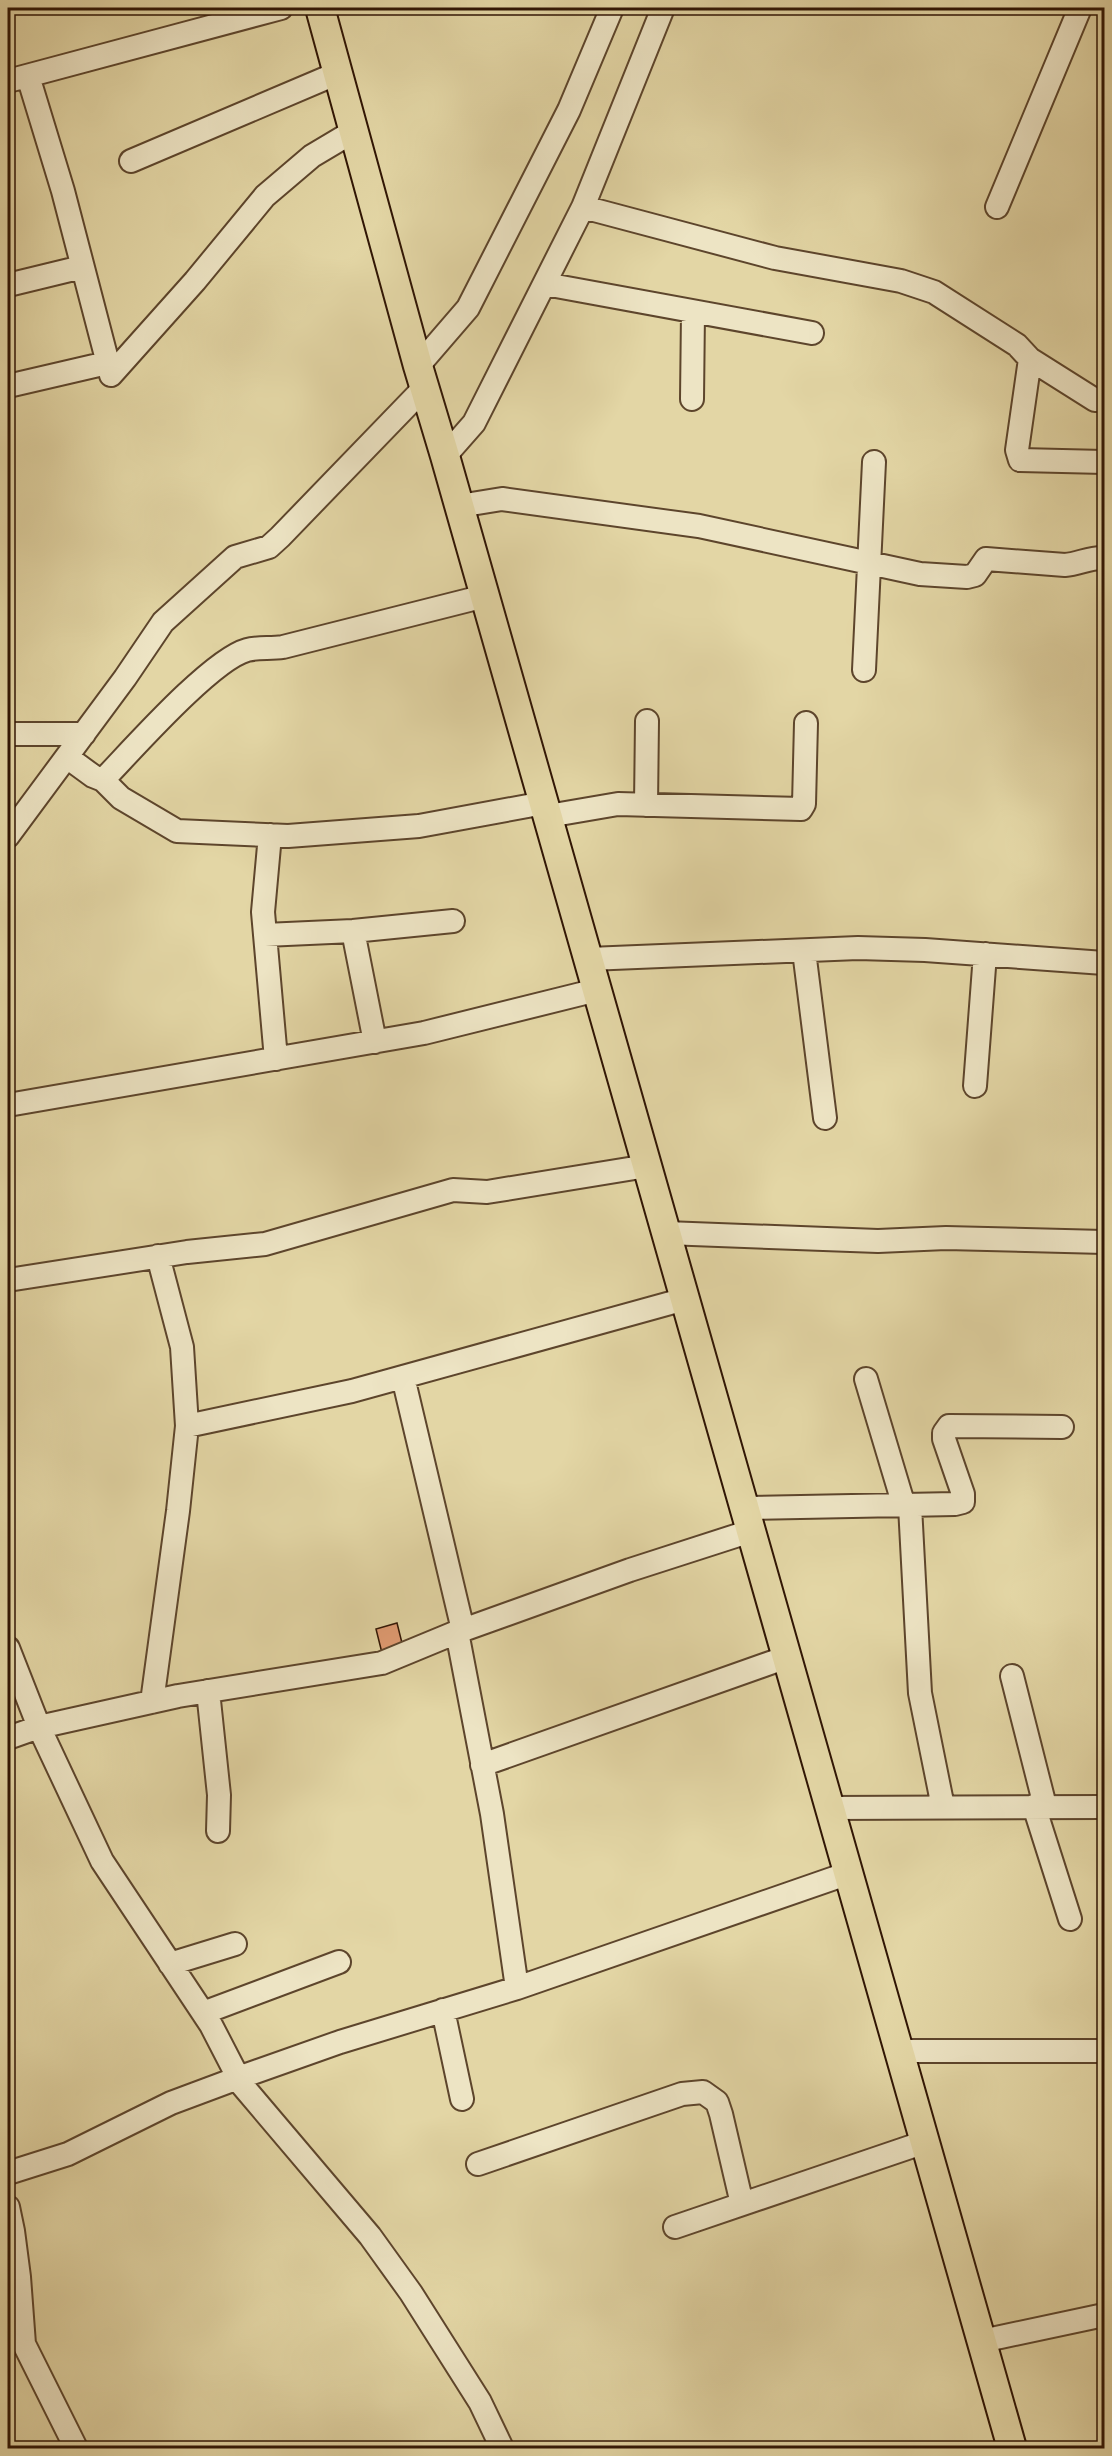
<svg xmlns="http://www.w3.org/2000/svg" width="1112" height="2456" viewBox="0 0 1112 2456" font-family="'Libre Caslon Text',serif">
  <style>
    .building { fill: #e29c73; stroke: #301504; stroke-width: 1.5 }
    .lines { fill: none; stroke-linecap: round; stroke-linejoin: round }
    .minor-casing { stroke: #5d452c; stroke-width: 26 }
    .major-casing { stroke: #301504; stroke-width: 32 }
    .minor { stroke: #ede4c4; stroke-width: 22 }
    .major { stroke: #e3d6a5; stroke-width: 28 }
  </style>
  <rect width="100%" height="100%" fill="#e3d6a5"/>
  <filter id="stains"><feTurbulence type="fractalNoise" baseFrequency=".00333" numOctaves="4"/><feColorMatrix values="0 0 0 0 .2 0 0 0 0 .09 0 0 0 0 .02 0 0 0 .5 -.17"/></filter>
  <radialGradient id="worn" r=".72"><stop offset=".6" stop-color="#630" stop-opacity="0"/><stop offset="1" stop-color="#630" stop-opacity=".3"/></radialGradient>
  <path class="building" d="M397,1623l6,24 -21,6 -6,-24z"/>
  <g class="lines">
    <defs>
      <path id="minor" d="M28,76l35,115 48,184
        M8,81l273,-73
        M131,161l207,-88
        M583,207l192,51 126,23 33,11 83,53 13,14 -13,91 3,10 84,2
        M997,207l83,-199
        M545,284l267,49
        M8,285l74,-18
        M1030,359l65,41
        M418,366l50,-58 101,-198 43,-102
        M111,375l84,-94 70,-85 47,-40 42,-25
        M8,386l99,-23
        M692,399l1,-87
        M445,456l29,-33 109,-216 80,-199
        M459,506l43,-7 197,27 221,48 47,3 8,-2 11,-16 79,6c14,-1 25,-8 39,-7
        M864,670l10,-208
        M8,734h76
        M67,757l26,19 10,4 18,18 56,33 111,5 131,-10 125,-23
        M103,780c29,-30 108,-120 144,-130 11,-3 24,-1 36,-3l202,-51
        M646,805l1,-84
        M548,816l70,-12 183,5 3,-5 2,-81
        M270,835l-7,77 13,147
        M8,836l117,-158 38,-56 72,-65 34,-10 11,-10 144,-149
        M353,931l22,111
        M265,935l88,-4 100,-10
        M804,951l21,167
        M589,959l269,-11 67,2 179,13
        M975,1086l10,-132
        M8,1105l416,-72 173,-43
        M666,1233l212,8 68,-3 158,4
        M158,1256l24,91 5,79 165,-35 333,-92
        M8,1280l179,-28 78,-8 188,-54 34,2 160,-26
        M403,1377l60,253 167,-60 121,-39
        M866,1379l38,127
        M910,1506l10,187 23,114
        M745,1508l210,-4 8,-2v-8l-19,-55v-6l5,-7 113,1
        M463,1630l-6,2 35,182 25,174 332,-115
        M457,1632l-75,31 -204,33 -139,31 63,134 109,164 31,60 128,151 41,57 69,109 22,46
        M8,1648l31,79 -31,11
        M1012,1676l33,130
        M208,1691l11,104 -1,36
        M152,1702l26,-191 9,-85
        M482,1765l305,-108
        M1034,1806l36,113
        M830,1808l274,-1
        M170,1964l65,-20
        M443,2010l19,89
        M203,2013l136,-51
        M899,2051h205
        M478,2164l204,-70 21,-2 14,10 4,12 21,90
        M8,2173l60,-19 103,-51 67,-25 102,-36 177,-54
        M8,2207l5,24 6,46 5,67 52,104
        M675,2227l250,-85
        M982,2341l122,-26"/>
      <path id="major" d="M320,8l98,358 27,90 567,1992"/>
    </defs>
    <use href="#minor" class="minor-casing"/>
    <use href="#major" class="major-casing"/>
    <use href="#minor" class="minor"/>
    <use href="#major" class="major"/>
  </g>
  <rect width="1112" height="2456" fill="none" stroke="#e3d6a5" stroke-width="30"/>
  <rect x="9" y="9" width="1094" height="2438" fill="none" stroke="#301504" stroke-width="3"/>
  <rect x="15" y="15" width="1082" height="2426" fill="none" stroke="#301504" stroke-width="1.5"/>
  <rect width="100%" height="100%" filter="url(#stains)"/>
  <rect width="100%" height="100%" fill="url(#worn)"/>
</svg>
